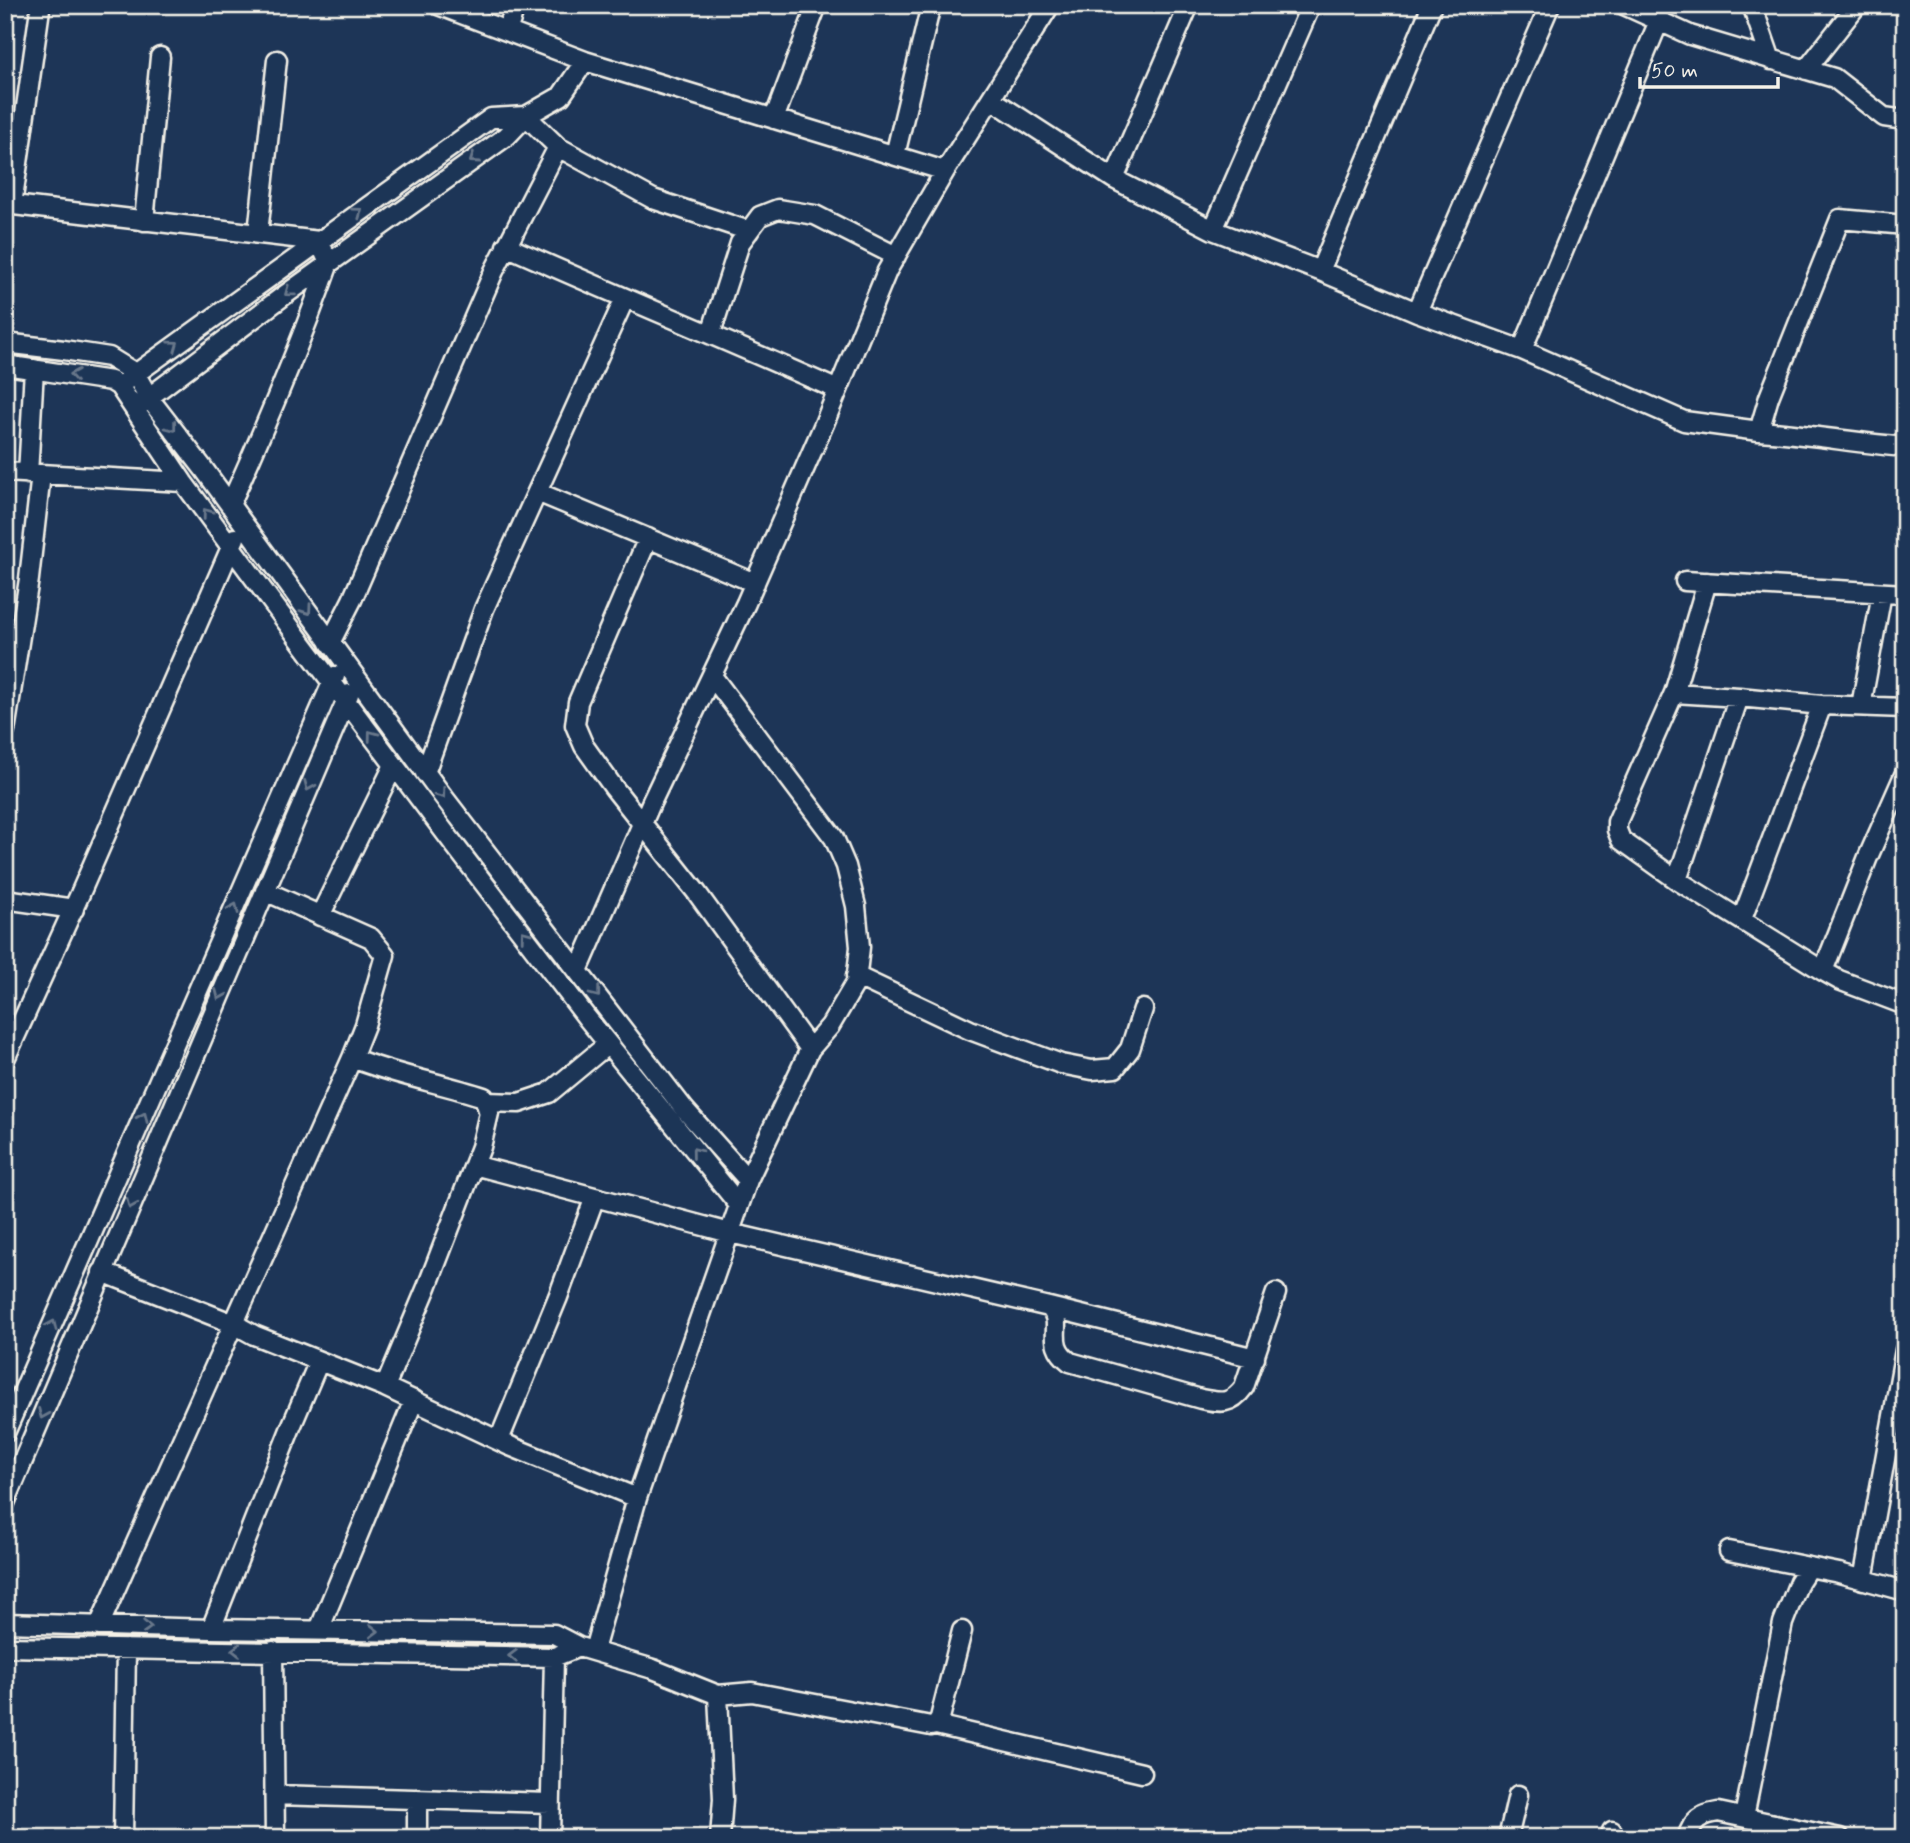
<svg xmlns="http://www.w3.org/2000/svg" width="1910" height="1843" viewBox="0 0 1910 1843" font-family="Mynerve,sans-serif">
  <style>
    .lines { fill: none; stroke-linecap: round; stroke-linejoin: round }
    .minor-casing { stroke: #f4f1e8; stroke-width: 23 }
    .minor { stroke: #1d3557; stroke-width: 18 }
    .oneway { stroke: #68778a }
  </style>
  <rect width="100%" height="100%" fill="#1d3557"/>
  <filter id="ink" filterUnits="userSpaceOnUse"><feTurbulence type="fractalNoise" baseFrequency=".0143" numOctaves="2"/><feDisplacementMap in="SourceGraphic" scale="14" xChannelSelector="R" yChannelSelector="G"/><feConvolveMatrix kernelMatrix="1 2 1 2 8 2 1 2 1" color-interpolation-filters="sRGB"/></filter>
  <g filter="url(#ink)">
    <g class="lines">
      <defs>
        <path id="minor" d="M438,5l147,56 360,110
          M1624,5l66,30 144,43 50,39 21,3
          M1752,5l19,55
          M507,31l9,-26
          M1806,70l51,-65
          M991,99l123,80 99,51 107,41 97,41 105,38 162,71 75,10
          M774,119l43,-114
          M558,147l95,52 96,32
          M895,155l36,-150
          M1114,179l75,-174
          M5,204l314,37 10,22c-29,82 -63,162 -99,242
          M12,205l28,-196
          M144,221l16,-164
          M1905,225l-65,-6 -71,178 -10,34c49,3 97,12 146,16
          M1213,230l98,-225
          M258,233l19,-173
          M506,246c110,49 222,95 332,144
          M1320,271l112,-266
          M1417,312l133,-307
          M711,333l29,-90 20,-27 18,-7 37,6 81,41
          M5,343l59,7 45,7 26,16 14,25 54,70 239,327 243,315 63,70
          M1522,350l137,-329
          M5,365l106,16 8,5 64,96 119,161 151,200 134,175 152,187
          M127,380l364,-262 35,-2 32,31 -64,124 -142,329 -22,43
          M140,404l142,-107 225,-161 19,-20 35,-20 24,-35
          M5,472l178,10
          M28,474l6,-105
          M537,492l218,91
          M648,538l-70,164 -3,23 9,21 30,42 83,105 113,156
          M1685,581l220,13
          M1707,582l-33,111 -57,129v8l4,10 56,40 146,91
          M1674,693l65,4 83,8 83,3
          M1861,706l21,-113
          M5,731l24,-152 12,-105
          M425,773l59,-164 141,-311
          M1905,773l-37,84 -45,114 16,9 66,25
          M1677,880l62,-183
          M265,891l106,47 14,17 -20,70 -13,33c43,17 88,25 132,39l5,16 -8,34 -54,140 -42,100
          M5,899l69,10
          M320,916l74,-151
          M1742,919l80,-214
          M578,971l74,-170 94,-198 78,-179 63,-153 58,-100 105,-166
          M856,976l114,54 91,34 31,6 23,-2 15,-19 13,-40
          M5,1059l75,-165 155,-356
          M486,1102l33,1 30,-10 59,-49
          M474,1165l256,68 319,74 206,51
          M102,1272l132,52 20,11 131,52 125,59 127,52
          M1049,1307c17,17 -6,35 21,55l131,37c20,4 30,6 43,-12l32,-94
          M5,1433l330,-757
          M499,1440l59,-143 37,-100
          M5,1503l344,-809
          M1729,1551l110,22 66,18
          M1863,1580l42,-230
          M5,1623l206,6 343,5 25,13 74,22 65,26 34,-3 179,34 5,-1 4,-7 22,-87
          M99,1626l253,-568
          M211,1629l80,-202 28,-66
          M319,1630l95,-230
          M5,1647l549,10 25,-10
          M594,1650l43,-152 111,-318 62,-131 20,-23 26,-44 4,-35 -4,-41 -10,-40 -12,-28 -122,-162
          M273,1651l2,187
          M718,1695l5,104 -3,39
          M936,1725l206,48
          M275,1795l275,8
          M1744,1817l39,-194 16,-41 9,-14
          M123,1838l3,-189
          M417,1838v-39
          M550,1838l4,-181
          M1508,1838l10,-43
          M1610,1838l2,-7
          M1687,1838c6,-19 13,-23 31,-26l122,26"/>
      </defs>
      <use href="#minor" class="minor-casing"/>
      <use href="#minor" class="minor"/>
    </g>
    <defs><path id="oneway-chevron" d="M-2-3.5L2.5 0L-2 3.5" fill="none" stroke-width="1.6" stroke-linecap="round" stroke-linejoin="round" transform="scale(1.75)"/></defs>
    <g class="oneway">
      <use href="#oneway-chevron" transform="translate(474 159) rotate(145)"/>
      <use href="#oneway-chevron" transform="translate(358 212) rotate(-36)"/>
      <use href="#oneway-chevron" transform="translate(289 292) rotate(144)"/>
      <use href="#oneway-chevron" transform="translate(174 345) rotate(-36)"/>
      <use href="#oneway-chevron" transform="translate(74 375) rotate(-171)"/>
      <use href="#oneway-chevron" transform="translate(172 427) rotate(52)"/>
      <use href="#oneway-chevron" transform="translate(207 513) rotate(-127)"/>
      <use href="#oneway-chevron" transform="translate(307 610) rotate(55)"/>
      <use href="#oneway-chevron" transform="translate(372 735) rotate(-127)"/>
      <use href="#oneway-chevron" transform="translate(309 786) rotate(113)"/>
      <use href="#oneway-chevron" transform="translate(441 794) rotate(53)"/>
      <use href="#oneway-chevron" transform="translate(234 908) rotate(-66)"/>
      <use href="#oneway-chevron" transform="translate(525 935) rotate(-127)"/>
      <use href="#oneway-chevron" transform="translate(596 993) rotate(52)"/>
      <use href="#oneway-chevron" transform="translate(220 995) rotate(113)"/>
      <use href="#oneway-chevron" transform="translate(143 1117) rotate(-66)"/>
      <use href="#oneway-chevron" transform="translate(696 1152) rotate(-129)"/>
      <use href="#oneway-chevron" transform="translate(131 1204) rotate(113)"/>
      <use href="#oneway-chevron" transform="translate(52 1325) rotate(-66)"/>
      <use href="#oneway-chevron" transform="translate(43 1414) rotate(113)"/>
      <use href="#oneway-chevron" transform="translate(147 1627) rotate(2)"/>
      <use href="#oneway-chevron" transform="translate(374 1631) rotate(1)"/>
      <use href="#oneway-chevron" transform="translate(236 1650) rotate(-179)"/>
      <use href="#oneway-chevron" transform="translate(513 1656) rotate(-179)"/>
    </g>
  </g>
  <rect width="1910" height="1843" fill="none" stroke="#1d3557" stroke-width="28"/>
  <rect x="14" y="14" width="1882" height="1815" fill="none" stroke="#f4f1e8" stroke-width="2.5" filter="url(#ink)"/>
  <path d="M1640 77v10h138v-10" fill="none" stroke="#f4f1e8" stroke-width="3.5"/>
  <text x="1651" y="77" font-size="21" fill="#f4f1e8" stroke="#1d3557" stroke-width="5" paint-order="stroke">50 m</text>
</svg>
